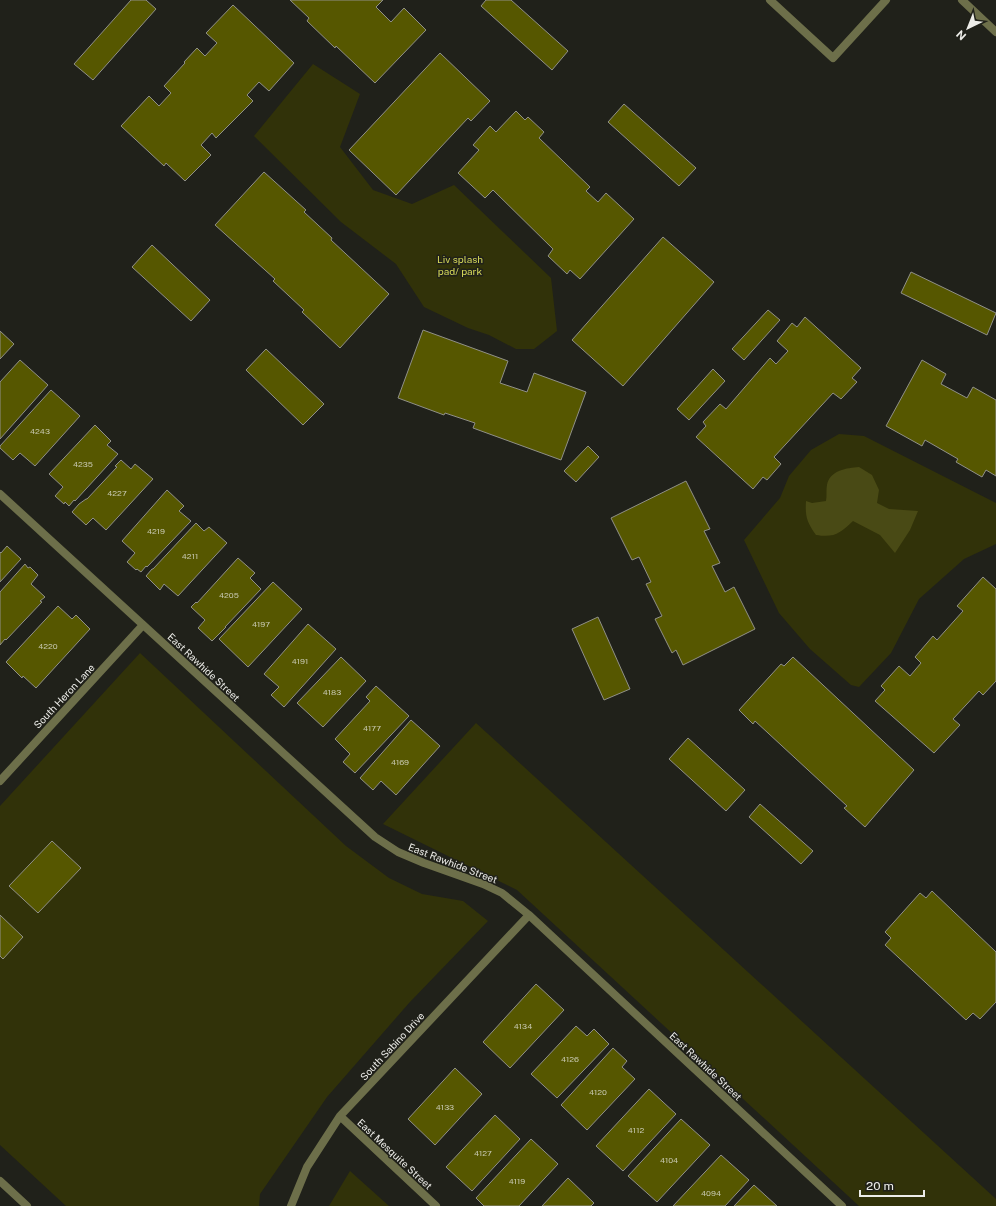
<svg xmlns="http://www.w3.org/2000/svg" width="996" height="1206" viewBox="0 0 996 1206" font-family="'Public Sans',sans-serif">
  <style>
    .green { fill: #313209 }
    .water { fill: #494a15 }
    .building { fill: #565700; stroke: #909088 }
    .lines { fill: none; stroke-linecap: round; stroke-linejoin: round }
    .minor { stroke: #6d6f4a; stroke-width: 8 }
    .labels { text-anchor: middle; stroke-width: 3; stroke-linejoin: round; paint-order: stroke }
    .number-label { font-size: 8px; fill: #c7c8af }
    .park-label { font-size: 10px; fill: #d8db59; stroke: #20211a }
    .street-label { font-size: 10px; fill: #edede9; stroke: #20211a }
  </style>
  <rect width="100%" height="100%" fill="#20211a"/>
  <path class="green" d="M313,64l47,30 -20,53 33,43 39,14 42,-19 97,93 6,53 -23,18h-18l-27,-14 -21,-7 -44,-21 -28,-43 -55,-42 -87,-86z
    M839,434l25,2 132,67v41l-32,15 -45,40 -28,54 -32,34 -8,-2 -41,-36 -31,-36 -35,-73 36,-42 9,-22 22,-26z
    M140,653l206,193 43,32 33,16 41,7 25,20 -79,82 -82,94 -67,97 -1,12h-193l-66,-61v-339z
    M476,723l520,476v7h-137l-342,-316 -134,-66z
    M350,1171l39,35h-60z"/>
  <path class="water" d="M859,467l13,8 7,15 -2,13 12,6 29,2 -8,19 -15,23 -15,-18 -27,-14c-13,12 -18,17 -37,14 -9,-13 -11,-18 -10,-34l6,2 14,-2c1,-5 0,-10 1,-16 3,-15 20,-17 32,-18z"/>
  <path class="building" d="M131,0h15l10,9 -63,71 -19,-16z
    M290,0h93l-7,7 15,15 13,-14 22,22 -51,53 -39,-37 -1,2 -28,-27 2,-3z
    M486,0h25l57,51 -16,19 -71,-64z
    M233,5l61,58 -25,28 -10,-9 -12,13 6,6 -37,37 -4,-5 -11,12 10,10 -26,26 -19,-18 -2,3 -43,-40 28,-30 10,10 12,-13 -7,-7 21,-23 -1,-1 13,-14 8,8 12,-13 -11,-10z
    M440,53l50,48 -19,20 -3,-3 -72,77 -47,-45z
    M624,104l72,64 -17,18 -71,-64z
    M516,111l9,9 3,-3 16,15 -5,6 51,49 -4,4 12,11 8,-9 28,26 -54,60 -10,-9 -3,4 -19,-18 5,-7 -60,-59 -8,8 -27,-25 21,-23 -6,-5 17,-19 6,6z
    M264,172l42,38 -2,2 28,26 -1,2 58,54 -49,54 -38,-36 2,-2 -31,-29 2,-2 -60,-54z
    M663,237l51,45 -91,104 -51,-46z
    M152,245l58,55 -19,21 -59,-54z
    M911,272l85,41 -9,22 -86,-42z
    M768,310l12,10 -36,40 -12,-11z
    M805,317l56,51 -9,10 5,4 -16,17 -8,-6 -59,64 7,7 -14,16 -4,-3 -10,12 -57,-52 10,-11 -3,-4 17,-18 6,5 44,-51 6,6 12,-13 -11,-10 15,-18 5,4z
    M423,330l85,31 -8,22 27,9 7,-19 52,19 -25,68 -88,-32 2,-5 -30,-10 -1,2 -46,-17z
    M0,331l14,13 -14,15z
    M266,349l58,55 -21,21 -57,-55z
    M20,360l28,25 -48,54v-57z
    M922,360l24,14 -5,10 26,14 6,-11 23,13v76l-10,-6 -4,7 -26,-15 2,-3 -33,-19 -3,6 -36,-20z
    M713,369l12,12 -36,39 -12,-11z
    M51,390l29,26 -45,50 -15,-13 -7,7 -13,-12v-2z
    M95,425l16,16 -4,4 11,9 -43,47 -1,-1 -5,6 -4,-4 -1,2 -9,-8 8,-9 -14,-13z
    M588,446l11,11 -23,25 -12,-11z
    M121,460l10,9 4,-5 18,15 -47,51 -13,-12 -7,7 -14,-13 7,-8 7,-5h1l30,-32 -2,-1z
    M686,481l24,48 -6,2 16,32 -8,3 13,26 9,-5 21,42 -72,36 -7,-15 -4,3 -17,-34 7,-3 -16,-32 5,-2 -12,-25 -7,3 -21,-42z
    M167,490l17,16 -5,5 12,10 -44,46 -1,-1 -5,6 -4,-3 -1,1 -9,-8 8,-9 -13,-12z
    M196,523l8,8 5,-4 18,16 -49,53 -14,-12 -4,6 -14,-14 6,-7h1z
    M7,546l14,13 -21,23v-30l1,1z
    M238,558l17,15 -5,5 11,11 -36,38h1l-14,14 -14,-13 7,-8 -14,-13 5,-5 1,1z
    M25,564l3,4 2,-1 8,8 -7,9 14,13 -5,4 2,1 -36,38 -1,-1 -5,6v-53z
    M983,577l13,12v92l-13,14 -4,-4 -26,28 7,6 -26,28 -59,-52 10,-11 -4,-4 18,-20 11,10 11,-13 -6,-6 18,-21 4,4 26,-29 -6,-5z
    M273,582l29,27 -54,58 -29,-28z
    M58,606l14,13 4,-4 14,14 -54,59 -13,-12 -1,2 -16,-16z
    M598,617l32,72 -26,11 -32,-71z
    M308,624l28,25 -52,58 -13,-12 8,-8 -15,-13z
    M341,657l25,24 -43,46 -26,-24z
    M793,657l121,113 -49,57 -21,-19 3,-2 -92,-85 -2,3 -14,-14 42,-46 3,2z
    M376,686l33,30 -54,57 -12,-11 7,-8 -15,-15 35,-38 -4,-4z
    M411,720l29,26 -44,49 -15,-14 -8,9 -13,-12z
    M688,738l57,52 -19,21 -57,-52z
    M760,804l53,47 -12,13 -52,-47z
    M52,841l29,27 -43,45 -29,-27z
    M932,891l64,61v50l-16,17 -7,-6 -7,7 -81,-75 6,-7 -6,-6 35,-39 6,5z
    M0,915l23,22 -20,22 -3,-3z
    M536,984l28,26 -54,58 -27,-26z
    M576,1026l11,10 7,-7 15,15 -52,54 -26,-24z
    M613,1048l14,13 -5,6 13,12 -48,51 -26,-25z
    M455,1068l27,26 -47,51 -27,-26z
    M649,1089l27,25 -53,57 -27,-25z
    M495,1115l25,24 -48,52 -26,-24z
    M681,1119l29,26 -53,57 -29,-26z
    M531,1139l27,25 -39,42h-35l-8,-8z
    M721,1155l28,25 -24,26h-52z
    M568,1178l26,25 -3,3h-49z
    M754,1185l23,21h-43z"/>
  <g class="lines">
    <path class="minor" d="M770,0l63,58 53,-58
      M962,0l34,32
      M0,494l375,343 23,15 26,11 59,21 19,9 27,22 313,291
      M0,781l143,-156
      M340,1116l96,90
      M0,1181l27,25
      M291,1206l16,-39 33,-51 189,-201"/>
  </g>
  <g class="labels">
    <g class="number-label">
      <text x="40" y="434">4243</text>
      <text x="83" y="467">4235</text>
      <text x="117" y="496">4227</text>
      <text x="156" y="534">4219</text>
      <text x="190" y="559">4211</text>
      <text x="229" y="598">4205</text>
      <text x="261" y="627">4197</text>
      <text x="48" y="649">4220</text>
      <text x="300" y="664">4191</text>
      <text x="332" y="695">4183</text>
      <text x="372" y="731">4177</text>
      <text x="400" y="765">4169</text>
      <text x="523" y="1029">4134</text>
      <text x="570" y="1062">4126</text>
      <text x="598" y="1095">4120</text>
      <text x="445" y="1110">4133</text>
      <text x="636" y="1133">4112</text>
      <text x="483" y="1156">4127</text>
      <text x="669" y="1163">4104</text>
      <text x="517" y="1184">4119</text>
      <text x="711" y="1196">4094</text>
    </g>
    <g class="park-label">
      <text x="460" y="263">Liv splash<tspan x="460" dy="12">pad/ park</tspan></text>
    </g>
    <g class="street-label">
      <text transform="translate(204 667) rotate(43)" y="4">East Rawhide Street</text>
      <text transform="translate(64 696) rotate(-47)" y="4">South Heron Lane</text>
      <text transform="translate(453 863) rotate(21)" y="4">East Rawhide Street</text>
      <text transform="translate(392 1046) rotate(-47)" y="4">South Sabino Drive</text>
      <text transform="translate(706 1066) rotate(43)" y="4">East Rawhide Street</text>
      <text transform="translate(395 1154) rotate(43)" y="4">East Mesquite Street</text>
    </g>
  </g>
  <g transform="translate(968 28) rotate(223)" stroke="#20211a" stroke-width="3" paint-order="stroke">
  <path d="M0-3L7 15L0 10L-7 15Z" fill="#edede9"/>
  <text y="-6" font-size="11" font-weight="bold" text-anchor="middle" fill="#edede9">N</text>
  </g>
  <path d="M860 1190v6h64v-6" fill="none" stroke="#edede9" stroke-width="2"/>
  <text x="866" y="1190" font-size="12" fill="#edede9" stroke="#20211a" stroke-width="3" paint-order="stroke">20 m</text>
</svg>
